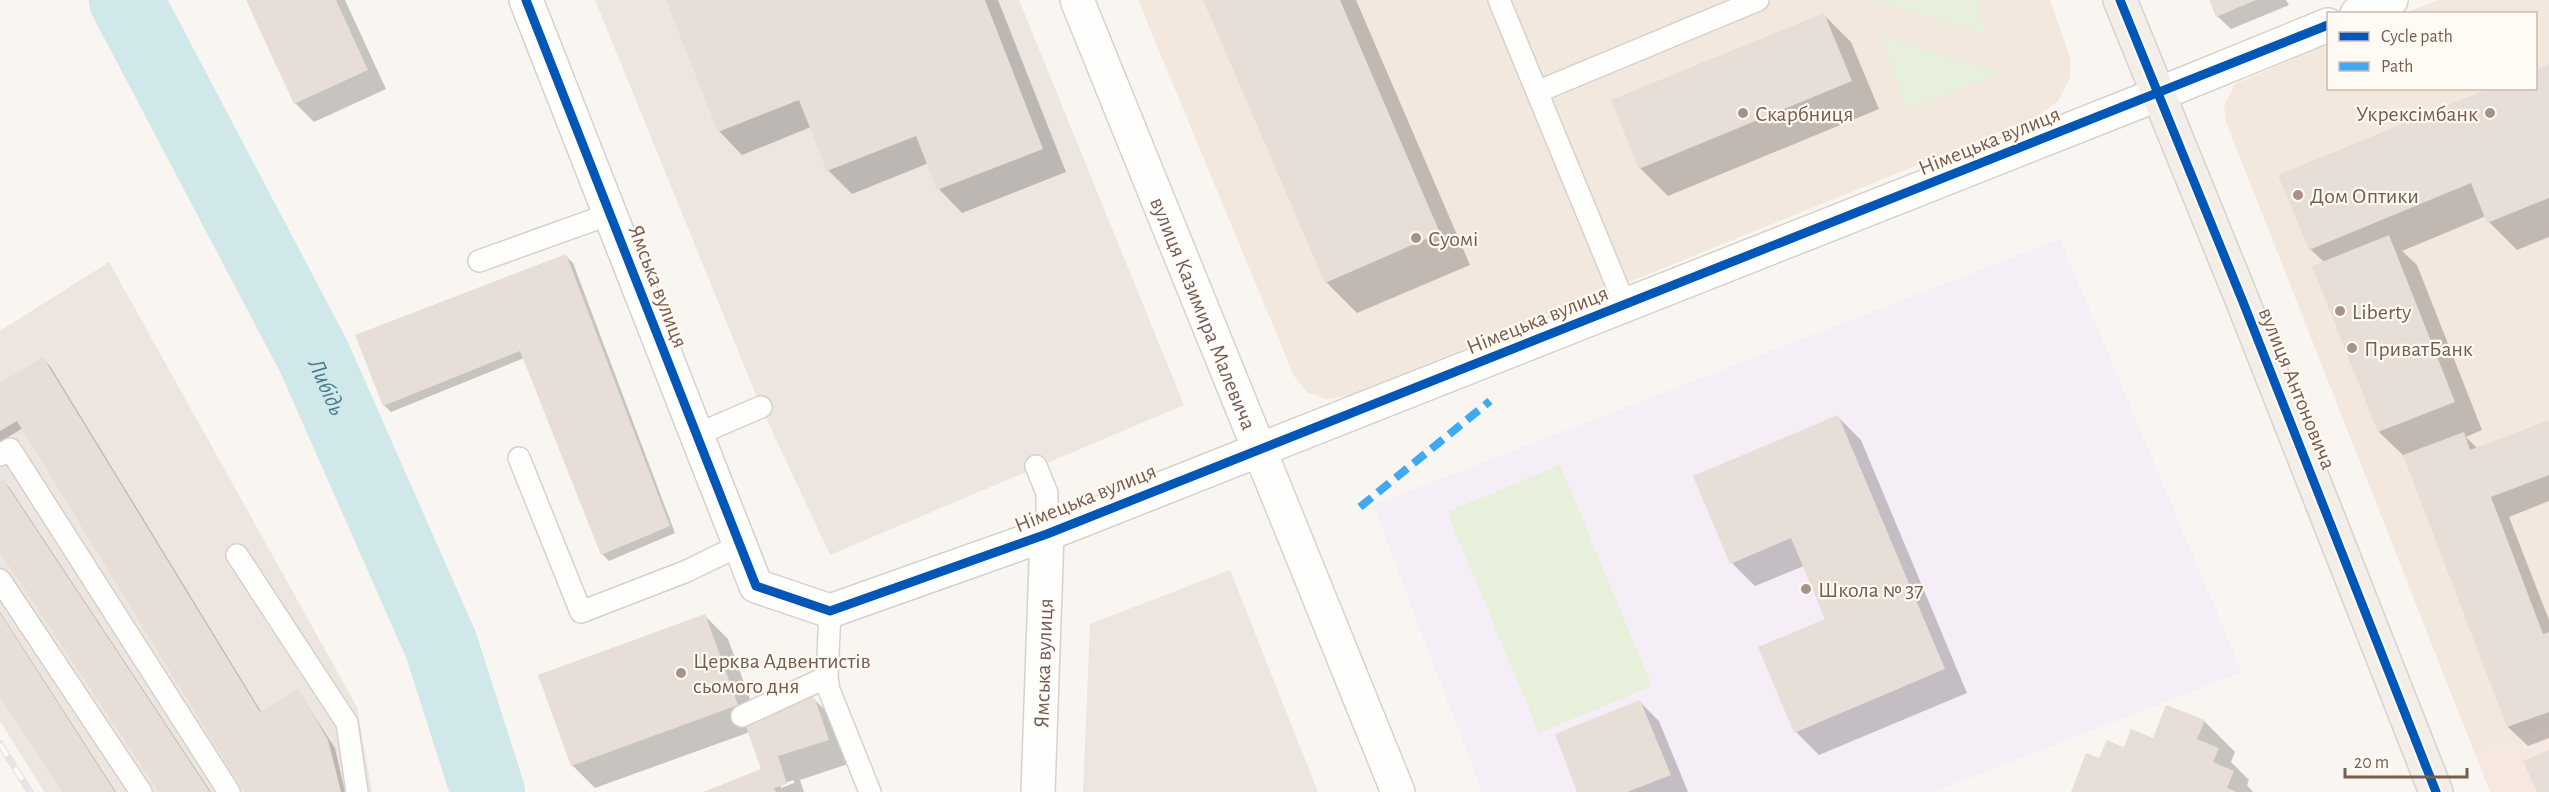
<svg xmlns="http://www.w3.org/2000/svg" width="2549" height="792" viewBox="0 0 2549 792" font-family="'Alegreya Sans',sans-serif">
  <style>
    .residential { fill: #f2e8de }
    .commercial { fill: #f6e8e1 }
    .industrial { fill: #ede5e0 }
    .education { fill: #f6eef6 }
    .green { fill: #e7f0db }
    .shadow { fill: #0003; fill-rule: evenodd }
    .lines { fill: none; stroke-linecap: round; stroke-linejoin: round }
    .river { stroke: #d0e8ea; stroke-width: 74 }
    .building { fill: #e6ded7 }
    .lane-casing { stroke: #d7d1cb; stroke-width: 24 }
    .street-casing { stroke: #d7d1cb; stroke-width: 36 }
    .secondary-casing { stroke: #d9d2cb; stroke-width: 36 }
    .primary-casing { stroke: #dad1cc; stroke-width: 36 }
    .lane { stroke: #fefefd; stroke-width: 21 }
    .street { stroke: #fefefd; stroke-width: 33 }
    .secondary { stroke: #fefefd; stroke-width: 33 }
    .primary { stroke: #f3eee8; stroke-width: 33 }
    .rail-casing { stroke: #e6e3e7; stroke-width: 7 }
    .rail { stroke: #fffaf3; stroke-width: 4.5; stroke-dasharray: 14; stroke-linecap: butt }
    .quiet { stroke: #3fa9f5; stroke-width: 8; stroke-dasharray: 15 8; stroke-linecap: butt }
    .cycleway-casing { stroke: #fffaf3; stroke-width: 13 }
    .cycleway { stroke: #0057b8; stroke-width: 9 }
    .poi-dot { fill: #a69286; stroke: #fffaf3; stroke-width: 2 }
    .labels { text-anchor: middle; stroke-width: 4.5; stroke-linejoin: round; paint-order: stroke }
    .poi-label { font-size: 22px; fill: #7a5c4d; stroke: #fffaf3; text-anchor: start }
    .street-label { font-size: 22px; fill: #7a5c4d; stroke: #fffaf3 }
    .water-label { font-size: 24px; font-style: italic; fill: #437c86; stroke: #fffaf3 }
  </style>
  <rect width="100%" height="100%" fill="#f9f5f0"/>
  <path class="residential" d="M1138,0h912l20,57v21l-12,23 -22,16 -688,279 -22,3 -19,-7 -13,-16z
    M2438,0h111v727l-74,27 -249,-632 -2,-16 11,-22 93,-40v44h208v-74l-131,-1z"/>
  <path class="commercial" d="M2549,727v65h-59l-15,-38z"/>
  <path class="industrial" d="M595,0h424l165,405 -354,150 -69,-148z
    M109,262l248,445 15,85h-328l-44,-71v-390z
    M1230,570l88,222h-235l7,-168z"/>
  <path class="education" d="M2060,239l182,433 -309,120h-451l-109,-287z"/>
  <path class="green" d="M1873,0h102l13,34z
    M1881,36l119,38 -93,34z
    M1560,465l92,221 -113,47 -92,-221z"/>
  <path class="shadow" d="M248,0h97l41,89 -72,33 -19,-19z
    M667,0h331l68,172 -104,41 -23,-24 -10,-26 -77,31 -24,-24 -17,-43 -69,28 -23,-24z
    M1205,0h151l114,265 -113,48 -31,-31z
    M2210,0h76l3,5 -58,24 -14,-13z
    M1823,14l28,28 28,67 -211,87 -28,-28z
    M2549,66v171l-32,13 -28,-28 -3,-6 -84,35 15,14 65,165 -16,7 12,12 71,-27v79l-40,16 40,103v118l-21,8 -20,-19 -102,-269 -27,-26 -65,-165 10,-5 -14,-13 226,-161v-17z
    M566,256l7,7 102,270 -66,28 -7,-7 -78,-196 -133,54 -7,-7z
    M43,359l7,7 212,347 36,-22 37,57 10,44h-99l-223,-364 -23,14v-57z
    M1838,417l23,23 106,253 -148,62 -23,-23 31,-112 -23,-54 -49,20 -23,-23z
    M2,480l7,7 202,305h-50l-161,-243v-67z
    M0,612l116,180h-53l-63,-98z
    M705,616l23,23 30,82 55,-23 23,23 15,42 -51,17 4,12h-97l56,-22 -13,-38 -155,56 -23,-23zM794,780v3l-13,5v-4z
    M1640,702l19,19 29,71h-109z
    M2204,721l31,31 -4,10 18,18 -2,5 6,7h-181l28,-32z"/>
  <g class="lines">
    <path class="river" id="s1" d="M126,0l188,357 127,288 47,147"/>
  </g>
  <path class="building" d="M246,0h90l32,70 -74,34z
    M666,0h319l58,149 -106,41 -21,-54 -89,35 -28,-71 -81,32z
    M1203,0h137l100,233 -115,50z
    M2209,0h47l-40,17z
    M1824,13l28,68 -213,88 -28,-69z
    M2549,64v134l-62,25 -16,-40 -162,67 -31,-75 212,-87h46v-18z
    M2389,235l66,167 -77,30 -66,-166z
    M566,254l104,272 -69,29 -81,-204 -137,55 -28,-71z
    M43,357l217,355 38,-23 30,51 13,52h-97l-227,-371 -17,10v-48z
    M1838,415l107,254 -151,64 -36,-86 67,-28 -34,-81 -61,26 -37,-88z
    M2549,420v55l-58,22 52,137 6,-2v80l-42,15 -104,-272 61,-23 6,18z
    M2,478l208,314h-51l-159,-240v-72z
    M0,613l115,179h-53l-62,-96z
    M705,614l33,91 -167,61 -33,-91z
    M814,696l15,44 -51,16 9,28 -13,4 2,4h-73l58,-23 -16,-45z
    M1640,700l31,75 -44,17h-50l-22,-58z
    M2166,705l39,15 -8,19 22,9 -6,14 21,9 -7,17 10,4h-166l15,-39 13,5 8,-18 17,7 7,-18 22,9z
    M2549,750v42h-12l-14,-31z"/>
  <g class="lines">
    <defs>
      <path id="lane" d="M1499,0l126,305
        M1537,92l221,-92
        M479,261l131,-47
        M696,435l65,-28
        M0,455l10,-6 219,343
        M519,458l62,154 106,-41 53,-26
        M1036,466l11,27v41
        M237,555l110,168 10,69
        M0,580l141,212
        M830,611l-3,66 2,13 41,102
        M742,716l85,-39"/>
      <g id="street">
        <path d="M526,0l230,586 74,25 217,-77 1112,-440"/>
        <path id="s2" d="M1038,792l9,-258"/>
      </g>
      <g id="secondary">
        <path id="s3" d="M1077,0l321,792"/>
        <path d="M2357,14l34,-14"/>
        <path d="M2159,94l169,-69"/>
      </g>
      <path id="primary" d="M2120,0l123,302 193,490"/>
    </defs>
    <use href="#lane" class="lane-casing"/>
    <use href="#street" class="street-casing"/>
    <use href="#secondary" class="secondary-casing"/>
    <use href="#primary" class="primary-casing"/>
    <use href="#lane" class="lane"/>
    <use href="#street" class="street"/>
    <use href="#secondary" class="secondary"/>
    <use href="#primary" class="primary"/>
    <defs>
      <path id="rail" d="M0,744l30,48"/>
    </defs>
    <use href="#rail" class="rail-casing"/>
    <use href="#rail" class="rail"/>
    <path class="quiet" d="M1360,507l130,-106"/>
    <defs>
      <path id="cycleway" d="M526,0l230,586 74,25 217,-77 1281,-509
        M2120,0l123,302 193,490"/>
    </defs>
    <use href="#cycleway" class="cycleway-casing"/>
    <use href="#cycleway" class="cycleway"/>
  </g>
  <g class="poi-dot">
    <circle cx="1743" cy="113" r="6"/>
    <circle cx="2490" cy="113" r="6"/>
    <circle cx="2298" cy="195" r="6"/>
    <circle cx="1416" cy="238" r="6"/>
    <circle cx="2340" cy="311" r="6"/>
    <circle cx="2352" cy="348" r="6"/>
    <circle cx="1806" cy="589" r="6"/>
    <circle cx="681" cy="673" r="6"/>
  </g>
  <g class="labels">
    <g class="poi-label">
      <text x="1755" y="121">Скарбниця</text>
      <text x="2478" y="121" text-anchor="end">Укрексімбанк</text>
      <text x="2310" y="203">Дом Оптики</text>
      <text x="1428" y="246">Суомі</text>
      <text x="2352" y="319">Liberty</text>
      <text x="2364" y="356">ПриватБанк</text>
      <text x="1818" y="597">Школа № 37</text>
      <text x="693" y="668">Церква Адвентистів<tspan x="693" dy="25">сьомого дня</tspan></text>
    </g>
    <g class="street-label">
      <text transform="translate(1989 140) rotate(-22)" y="8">Німецька вулиця</text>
      <text transform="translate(659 286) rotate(69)" y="8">Ямська вулиця</text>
      <text dy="8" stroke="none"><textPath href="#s3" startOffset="338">вулиця Казимира Малевича</textPath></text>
      <text transform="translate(1537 319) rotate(-22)" y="8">Німецька вулиця</text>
      <text transform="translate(2298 388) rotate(68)" y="8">вулиця Антоновича</text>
      <text transform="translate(1085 497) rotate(-22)" y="8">Німецька вулиця</text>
      <text dy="8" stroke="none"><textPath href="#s2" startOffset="129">Ямська вулиця</textPath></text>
    </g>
    <g class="water-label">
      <text dy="8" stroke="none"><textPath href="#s1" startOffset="436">Либідь</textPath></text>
    </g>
  </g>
  <rect x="2327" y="12" width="210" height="78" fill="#fffaf3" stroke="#cabbb1" stroke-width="1.5"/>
  <rect x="2339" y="32" width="30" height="9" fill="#0057b8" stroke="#cabbb1" stroke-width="1.5"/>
  <text x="2381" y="42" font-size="18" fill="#7a5c4d">Cycle path</text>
  <rect x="2339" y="62" width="30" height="9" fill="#3fa9f5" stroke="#cabbb1" stroke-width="1.5"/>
  <text x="2381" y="72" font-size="18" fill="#7a5c4d">Path</text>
  <path d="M2345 768v9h122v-9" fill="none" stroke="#7a5c4d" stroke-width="3"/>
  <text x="2354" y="768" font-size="18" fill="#7a5c4d" stroke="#fffaf3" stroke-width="4.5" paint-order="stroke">20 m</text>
</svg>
